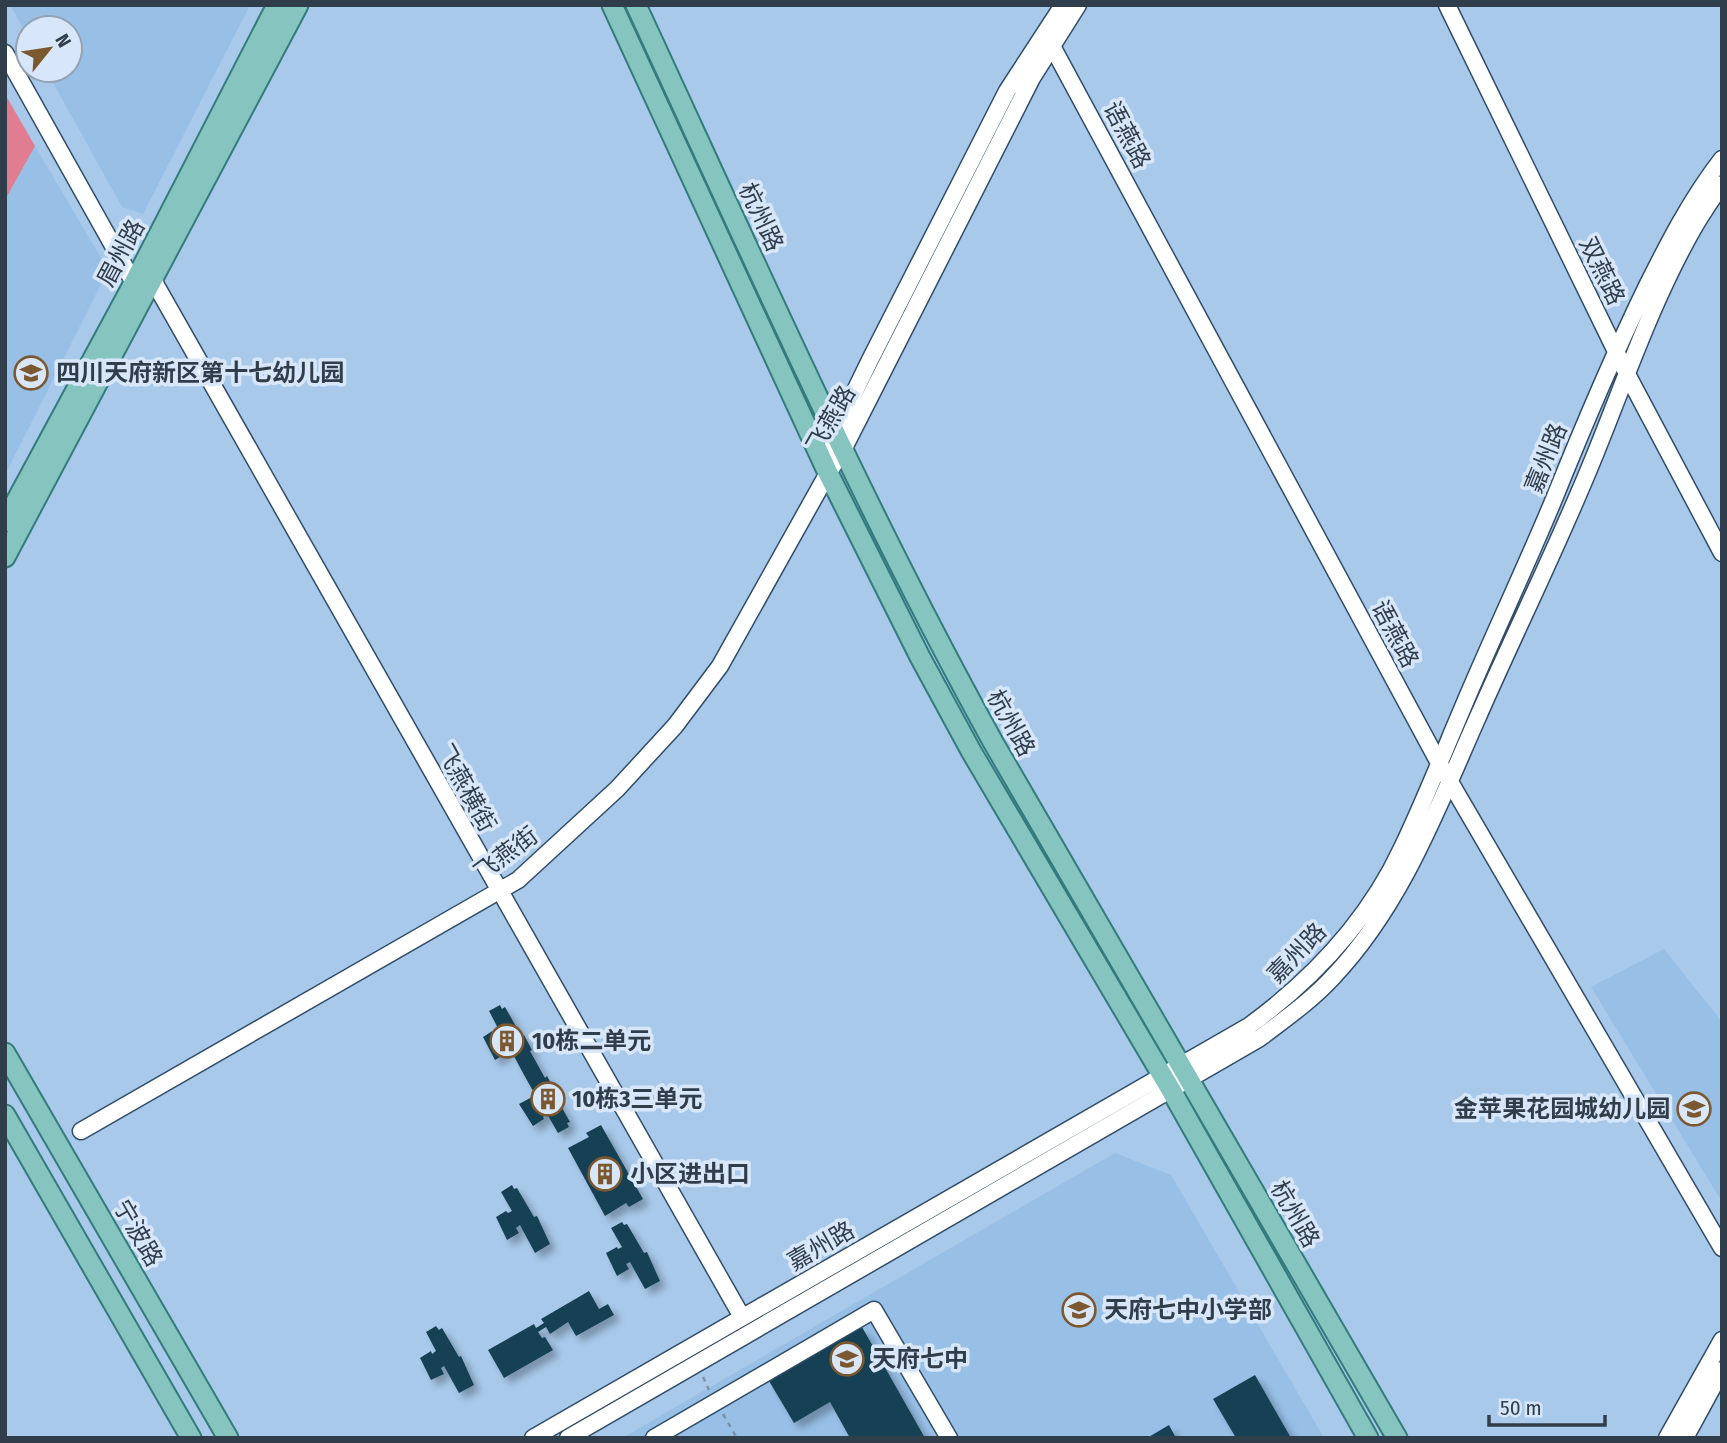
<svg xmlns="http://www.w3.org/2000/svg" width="1727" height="1443" viewBox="0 0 1727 1443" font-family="'Fira Sans Condensed','Noto Sans SC',sans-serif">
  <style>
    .built { fill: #98bfe6 }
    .park { fill: #e17d90 }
    .building { fill: #194152; filter: url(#shadow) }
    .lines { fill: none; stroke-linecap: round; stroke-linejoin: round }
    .minor-casing { stroke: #304d6a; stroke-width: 19 }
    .major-casing { stroke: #337b7c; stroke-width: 23 }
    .path { stroke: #7a93ac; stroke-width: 2.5; stroke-dasharray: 5 5; stroke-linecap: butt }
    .minor { stroke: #fff; stroke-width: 16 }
    .major { stroke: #86c4c0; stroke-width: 19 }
    .labels { text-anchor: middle; stroke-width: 7; stroke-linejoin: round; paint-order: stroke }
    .street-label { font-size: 24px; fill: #303d4b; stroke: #d7e7f9 }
    .poi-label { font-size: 24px; font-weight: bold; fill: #303d4b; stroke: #d7e7f9; text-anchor: start }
  </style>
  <defs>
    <filter id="shadow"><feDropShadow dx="6" dy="6" stdDeviation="3.5" flood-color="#0004"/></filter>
  </defs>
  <rect width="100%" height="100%" fill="#a8c9ea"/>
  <path class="built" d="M10,5h240l-107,209 -21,-7 -76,-137h24v-42h-42v9z
    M35,146l73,124 -103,205v-275z
    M1664,949l58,73v176l-3,-1 -128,-210z
    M1115,1153l56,22 153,263h-702z"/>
  <path class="park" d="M5,94l30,52 -30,54z"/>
  <path class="building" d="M500,1005l2,4 3,-2 17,30 2,-2 8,15 -2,1 15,27 2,-2 8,15 -2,1 17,30 -3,1 2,4 -11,6 -11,-19 -4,3 1,2 -11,7 -14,-22 13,-7 3,5 3,-2 -15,-27 -15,-28 -4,2 3,6 -12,7 -12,-23 11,-7 1,3 4,-3 -10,-19z
    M601,1125l42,74 -14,8 -3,-4 -21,13 -37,-68 21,-11 -3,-4z
    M512,1185l2,4 3,-1 17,29 3,-1 13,28 -15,9 -15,-28 -4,3 3,5 -12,7 -11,-23 10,-6 2,2 4,-2 -11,-19z
    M622,1222l2,3 3,-1 17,29 3,-1 13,29 -15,8 -15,-27 -4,2 3,5 -12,7 -11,-23 11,-6 1,2 4,-2 -11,-19z
    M589,1291l10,18 9,-5 6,11 -38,21 -8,-14 -18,12 -4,-7 -8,5 4,6 3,-1 8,13 -49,28 -16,-28 46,-26 2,4 8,-5 -3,-4z
    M436,1326l3,4 3,-2 17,29 2,-1 13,29 -15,8 -15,-27 -3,2 3,6 -13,6 -11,-22 11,-7 1,3 4,-3 -10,-19z
    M862,1327l63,111h-75l-20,-36 -36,21 -25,-42z
    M1255,1375l36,63h-55l-23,-39z
    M1169,1425l7,13h-29z"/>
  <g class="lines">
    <defs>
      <path id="minor" d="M1063,5l-56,86 -137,269 -35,72 -7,41 14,-21 190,-374 46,-73
        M1447,5l180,369 95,179
        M1045,33l394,730 283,485
        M5,53l129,230
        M153,280l589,1037
        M81,1131l437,-251 99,-91 58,-63 45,-60 108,-193
        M533,1438l716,-412c64,-47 119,-105 153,-178 22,-46 41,-94 61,-141 29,-69 62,-138 91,-208 29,-72 59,-143 93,-213 22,-44 44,-87 75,-127
        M568,1438l692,-400c25,-19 52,-38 73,-61 69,-73 104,-168 144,-258 38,-87 81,-173 117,-262 31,-76 58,-156 99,-228 9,-16 19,-30 29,-45
        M654,1438l220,-128 75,128
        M1667,1438l55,-98
        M1685,1438l37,-68"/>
      <path id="major" d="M612,5l216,468 92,184 51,94 200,339 197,348
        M636,5c115,248 225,498 357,737l404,696
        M5,522l129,-239 143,-278
        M5,557l293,-552
        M5,1053l223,385
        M5,1115l186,323"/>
    </defs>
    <use href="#minor" class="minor-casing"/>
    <use href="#major" class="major-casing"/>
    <path class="path" d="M703,1377l6,13
      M723,1414l14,24"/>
    <use href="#minor" class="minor"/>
    <use href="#major" class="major"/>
  </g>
  <defs>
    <symbol id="school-ring" viewBox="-11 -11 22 22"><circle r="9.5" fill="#d7e7f9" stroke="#7b5830" stroke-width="1.5"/><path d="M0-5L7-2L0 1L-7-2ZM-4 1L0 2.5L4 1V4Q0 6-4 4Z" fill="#7b5830"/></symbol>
    <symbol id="building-ring" viewBox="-11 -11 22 22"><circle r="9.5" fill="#d7e7f9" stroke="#7b5830" stroke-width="1.5"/><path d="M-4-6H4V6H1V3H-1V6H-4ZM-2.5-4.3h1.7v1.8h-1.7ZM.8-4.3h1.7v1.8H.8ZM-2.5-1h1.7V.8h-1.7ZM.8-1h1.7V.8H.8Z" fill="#7b5830"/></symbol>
  </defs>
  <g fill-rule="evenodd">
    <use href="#school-ring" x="12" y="354" width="38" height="38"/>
    <use href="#building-ring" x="488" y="1022" width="38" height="38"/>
    <use href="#building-ring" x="529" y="1080" width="38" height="38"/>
    <use href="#school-ring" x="1675" y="1090" width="38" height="38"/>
    <use href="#building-ring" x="586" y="1155" width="38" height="38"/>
    <use href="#school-ring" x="1060" y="1291" width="38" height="38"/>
    <use href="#school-ring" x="828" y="1340" width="38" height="38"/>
  </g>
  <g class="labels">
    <g class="street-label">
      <text transform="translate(1127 135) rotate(62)" y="8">语燕路</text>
      <text transform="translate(761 217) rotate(65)" y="8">杭州路</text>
      <text transform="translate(121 253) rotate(-62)" y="8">眉州路</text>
      <text transform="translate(1602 271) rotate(64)" y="8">双燕路</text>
      <text transform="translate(831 419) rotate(-60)" y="8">飞燕路</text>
      <text transform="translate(1546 458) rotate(-68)" y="8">嘉州路</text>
      <text transform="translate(1395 634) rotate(62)" y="8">语燕路</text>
      <text transform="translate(1011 723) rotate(61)" y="8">杭州路</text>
      <text transform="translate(466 788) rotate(61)" y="8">飞燕横街</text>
      <text transform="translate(506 854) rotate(-37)" y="8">飞燕街</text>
      <text transform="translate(1297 953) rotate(-46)" y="8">嘉州路</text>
      <text transform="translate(1295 1214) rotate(60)" y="8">杭州路</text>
      <text transform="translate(138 1233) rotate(60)" y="8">宁波路</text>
      <text transform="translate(821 1246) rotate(-30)" y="8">嘉州路</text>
    </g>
    <g class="poi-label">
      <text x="56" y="381">四川天府新区第十七幼儿园</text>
      <text x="532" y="1049">10栋二单元</text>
      <text x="572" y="1107">10栋3三单元</text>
      <text x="1670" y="1117" text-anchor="end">金苹果花园城幼儿园</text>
      <text x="630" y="1182">小区进出口</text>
      <text x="1104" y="1318">天府七中小学部</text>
      <text x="872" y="1367">天府七中</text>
    </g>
  </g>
  <rect width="1727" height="1443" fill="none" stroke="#303d4b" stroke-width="14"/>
  <g transform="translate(49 49) rotate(60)"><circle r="33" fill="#d7e7f9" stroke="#94a3b3" stroke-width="2"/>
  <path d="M0-5L12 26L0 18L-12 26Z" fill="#7b5830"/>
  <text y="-10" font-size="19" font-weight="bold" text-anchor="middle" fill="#303d4b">N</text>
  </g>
  <path d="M1489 1415v10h116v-10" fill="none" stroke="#303d4b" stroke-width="3.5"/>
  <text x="1500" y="1415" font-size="21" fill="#303d4b" stroke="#d7e7f9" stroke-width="5" paint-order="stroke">50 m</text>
</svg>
